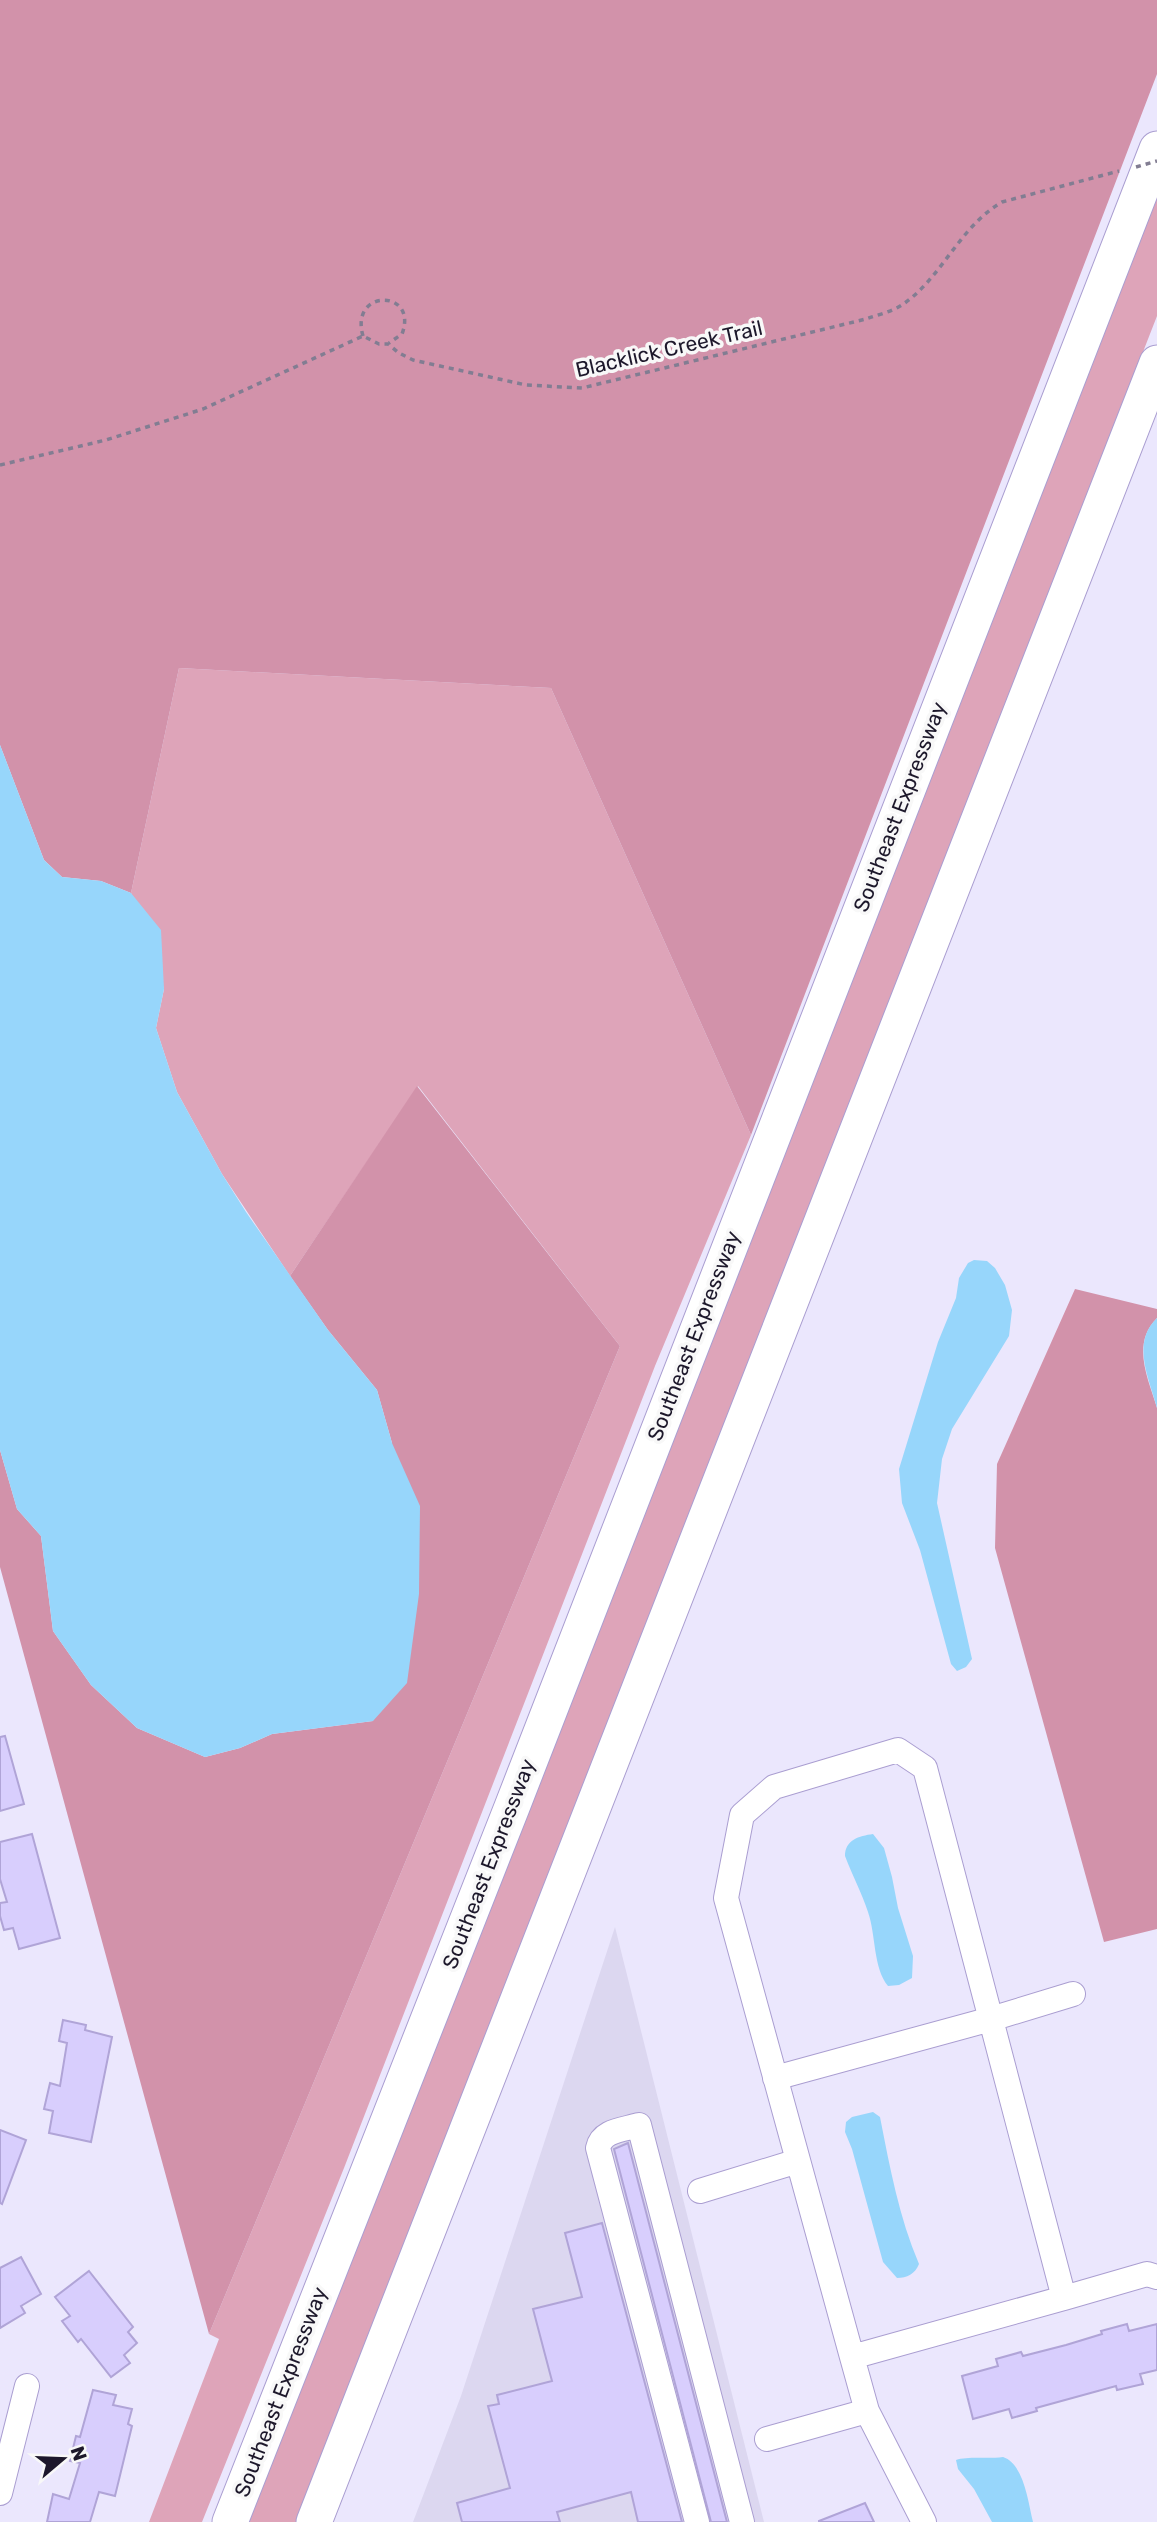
<svg xmlns="http://www.w3.org/2000/svg" width="1157" height="2522" viewBox="0 0 1157 2522" font-family="Rubik,sans-serif">
  <style>
    .built { fill: #dcd7f0 }
    .green { fill: #dea4b9 }
    .forest { fill: #d292aa }
    .water { fill: #97d6fb }
    .building { fill: #d8cefd; stroke: #b0a4d7; stroke-width: 2 }
    .lines { fill: none; stroke-linecap: round; stroke-linejoin: round }
    .minor-casing { stroke: #aa9ed1; stroke-width: 26 }
    .highway-casing { stroke: #aa9ed1; stroke-width: 37 }
    .path { stroke: #827d92; stroke-width: 3.5; stroke-dasharray: 5 5; stroke-linecap: butt }
    .minor { stroke: #fff; stroke-width: 24 }
    .highway { stroke: #fff; stroke-width: 35 }
    .path-bridge { stroke: #827d92; stroke-width: 3.5; stroke-dasharray: 5 5; stroke-linecap: butt }
    .labels { text-anchor: middle; stroke-width: 7; stroke-linejoin: round; paint-order: stroke }
    .street-label { font-size: 21px; fill: #1d182b; stroke: #f8f8f8 }
  </style>
  <rect width="100%" height="100%" fill="#ebe7fd"/>
  <path class="built" d="M615,1927l149,595h-351l48,-126z"/>
  <path class="green" d="M1157,190v126l-860,2206h-50z
    M179,668l372,20 200,447 -96,231 -311,802 -142,354h-53l70,-183 -10,-5 411,-988 -202,-260 -128,190 -68,-102 -45,-82 -21,-64 8,-39 -33,-96z"/>
  <path class="forest" d="M0,0h1157v74l-406,1061 -200,-447 -372,-20 -48,225 -30,-12 -39,-4 -18,-17 -44,-115z
    M417,1086l203,260 -411,988 -209,-767v-117l17,59 24,27 12,95 38,54 46,43 68,29 35,-9 32,-14 101,-13 19,-278 -15,-53 -49,-60 -38,-54z
    M1075,1289l82,20v9c-26,26 -9,60 0,90v521l-53,13 -109,-394 2,-84z"/>
  <path class="water" d="M0,745l44,115 18,17 39,4 30,12 30,37 3,59 -8,39 21,64 45,82 24,38 82,118 49,60 15,53 28,63 -1,88 -12,89 -34,38 -101,13 -32,14 -35,9 -68,-29 -46,-43 -38,-54 -12,-95 -24,-27 -17,-59z
    M974,1260l13,1 8,7 10,17 7,25 -3,26 -57,93 -10,30 -5,44 35,156 -6,8 -9,4 -6,-7 -31,-114 -18,-47 -3,-34 39,-127 18,-44 3,-20 9,-15z
    M1157,1318v90c-8,-30 -26,-65 0,-90z
    M873,1834l11,14 8,29 6,31 15,48 -1,22 -13,7 -11,1c-15,-18 -12,-51 -20,-74 -6,-19 -16,-37 -23,-56 0,-16 14,-20 28,-22z
    M873,2112l7,5c10,51 19,100 39,147 -4,10 -12,14 -22,14l-14,-16 -31,-113 -7,-17 1,-10 6,-5z
    M1003,2457c21,7 25,45 30,65h-41l-18,-33 -16,-20 -2,-9c11,-4 33,-1 47,-3z"/>
  <path class="building" d="M5,1736l19,68 -24,7v-74z
    M32,1834l28,104 -41,11 -6,-21 -9,2 -4,-14v-13l7,-1 -7,-23v-37z
    M63,2020l23,5 -1,5 27,7 -21,105 -42,-9 4,-22 -9,-2 6,-26 10,3 7,-43 -8,-2z
    M0,2130l26,10 -24,64 -2,-1z
    M628,2143l99,379h-16l-97,-373z
    M602,2223l80,299h-44l-7,-30 -74,20 3,10h-98l-5,-19 53,-15 -22,-82 11,-2 -2,-9 55,-14 -19,-72 49,-12 -17,-64z
    M21,2257l20,37 -20,12 4,7 -25,15v-60z
    M89,2271l44,56 -5,5 9,11 -13,12 6,8 -19,14 -30,-38 -3,3 -16,-21 8,-5 -15,-19z
    M1127,2324l2,7 28,-7v46l-17,4 3,10 -26,6 -1,-4 -80,22 1,3 -25,7 -3,-9 -36,10 -11,-43 36,-10 -2,-7 25,-7 2,4 43,-11 36,-11 -1,-3z
    M93,2390l23,5 -3,10 19,4 -4,15 4,2 -17,70 -16,-4 -9,30h-43l6,-28 16,5 11,-36 -10,-2 6,-25 4,1z
    M865,2503l9,19h-55v-1z"/>
  <g class="lines">
    <defs>
      <path id="minor" d="M775,2078l216,-59 82,-25
        M700,2191l98,-30
        M1064,2298l83,-24 10,3
        M852,2357l212,-59 -139,-530 -27,-18 -124,37 -32,28 -16,83 126,459 15,54 57,111
        M767,2439l100,-28
        M0,2493l27,-107
        M697,2522l-99,-374c4,-18 25,-18 41,-23l103,397"/>
      <path id="highway" d="M230,2522l282,-715 645,-1658
        M314,2522l843,-2159"/>
    </defs>
    <use href="#minor" class="minor-casing"/>
    <use href="#highway" class="highway-casing"/>
    <path class="path" d="M363,336c-14,-48 56,-47 39,-2l-13,9
      M0,465l106,-25 97,-31 160,-73 16,8h9l11,9 14,7 113,25 56,3 284,-69c11,-4 25,-7 36,-14 40,-27 57,-78 100,-103l117,-31"/>
    <use href="#minor" class="minor"/>
    <use href="#highway" class="highway"/>
    <path class="path-bridge" d="M1136,167l21,-6"/>
  </g>
  <g class="labels">
    <g class="street-label">
      <text transform="translate(669 349) rotate(-13)" y="7">Blacklick Creek Trail</text>
      <text transform="translate(900 807) rotate(-69)" y="7">Southeast Expressway</text>
      <text transform="translate(694 1336) rotate(-69)" y="7">Southeast Expressway</text>
      <text transform="translate(489 1864) rotate(-69)" y="7">Southeast Expressway</text>
      <text transform="translate(281 2392) rotate(-69)" y="7">Southeast Expressway</text>
    </g>
  </g>
  <g transform="translate(63 2459) rotate(71)" stroke="#f8f8f8" stroke-width="5" paint-order="stroke">
  <path d="M0-5L12 26L0 18L-12 26Z" fill="#1d182b"/>
  <text y="-10" font-size="19" font-weight="bold" text-anchor="middle" fill="#1d182b">N</text>
  </g>
</svg>
